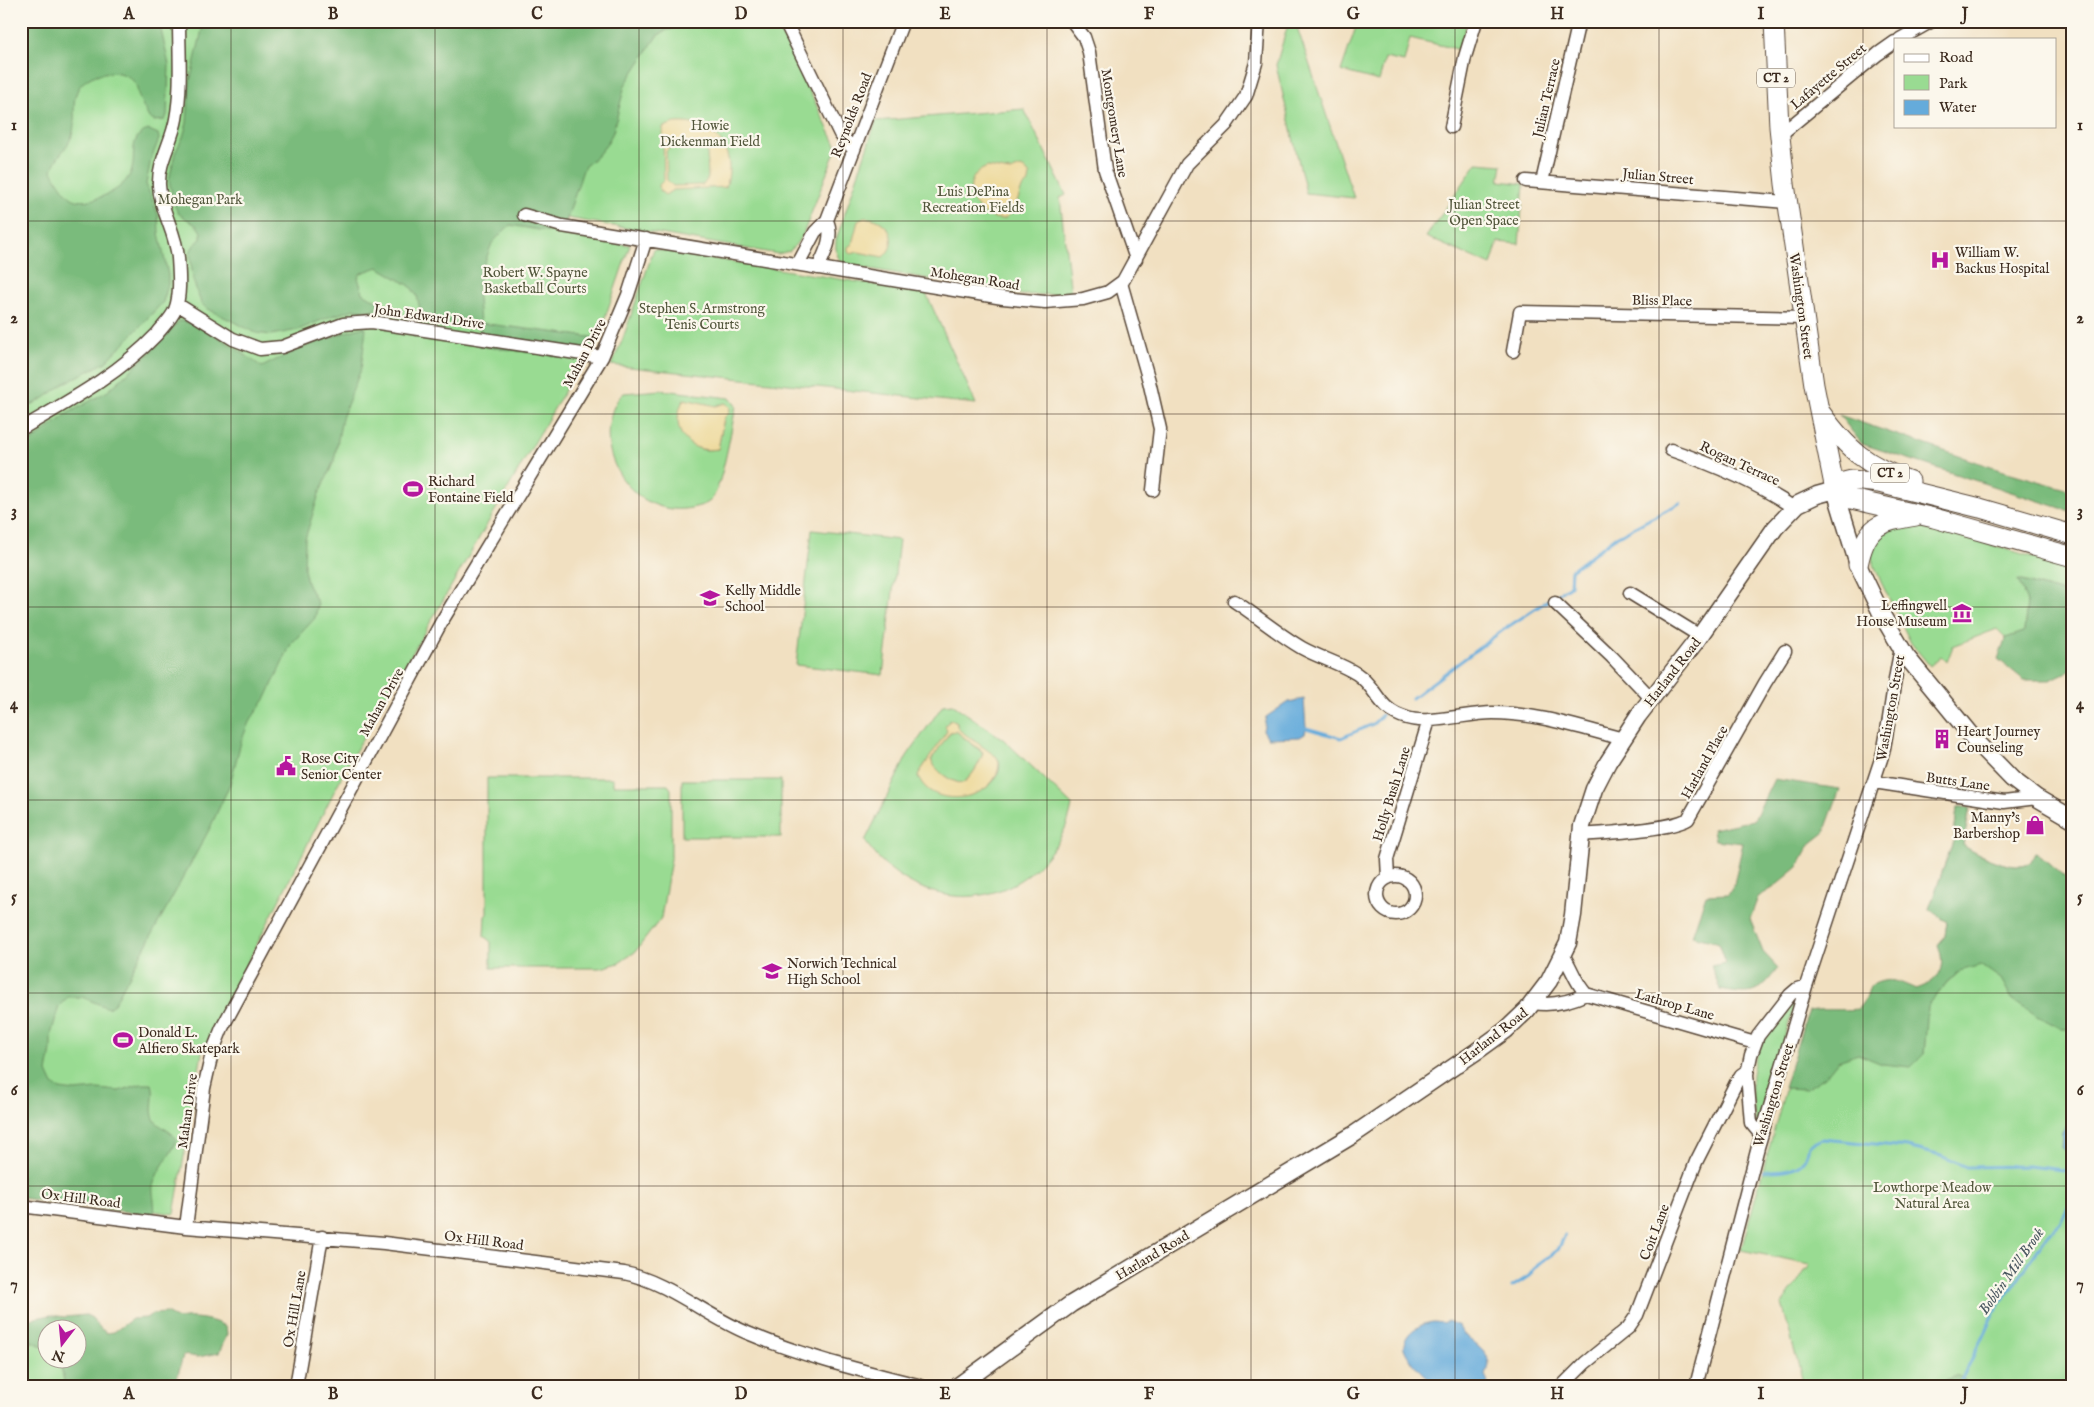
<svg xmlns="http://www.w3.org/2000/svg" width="2094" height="1407" viewBox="0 0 2094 1407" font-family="'IM FELL English',serif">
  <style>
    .green { fill: #99db92; stroke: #6a8258; fill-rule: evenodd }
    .forest { fill: #7abb7c; stroke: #5a724d }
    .sand { fill: #eeda9e; stroke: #94825e; fill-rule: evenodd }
    .water { fill: #65abdb; stroke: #506a7c }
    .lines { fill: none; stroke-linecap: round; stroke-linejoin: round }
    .stream { stroke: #65abdb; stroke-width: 3 }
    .minor-casing { stroke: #564536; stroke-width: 15 }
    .major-casing { stroke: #564536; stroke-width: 19 }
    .highway-casing { stroke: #564536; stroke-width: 21 }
    .minor { stroke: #fff; stroke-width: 12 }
    .major { stroke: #fff; stroke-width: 16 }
    .highway { stroke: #fff; stroke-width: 19 }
    .grid { fill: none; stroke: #3b2a1e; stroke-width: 1; stroke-opacity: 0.55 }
    .labels { text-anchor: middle; stroke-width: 4.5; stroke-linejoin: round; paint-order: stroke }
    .shield { fill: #fbf7ec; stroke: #75685c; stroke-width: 1 }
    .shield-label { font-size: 12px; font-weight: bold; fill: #3b2a1e }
    .street-label { font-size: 14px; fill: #3b2a1e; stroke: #fbf7ec }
    .park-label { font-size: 14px; fill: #52563b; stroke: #fbf7ec }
    .poi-label { font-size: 14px; fill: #3b2a1e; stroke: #fbf7ec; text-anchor: start }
    .water-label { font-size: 15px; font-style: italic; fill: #4a5760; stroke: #fbf7ec }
    .neatline { fill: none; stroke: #3b2a1e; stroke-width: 2 }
    .grid-label { font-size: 16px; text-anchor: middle; font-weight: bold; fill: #3b2a1e }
  </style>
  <rect width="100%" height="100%" fill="#fbf7ec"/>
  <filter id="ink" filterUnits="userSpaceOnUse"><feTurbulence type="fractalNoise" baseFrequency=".02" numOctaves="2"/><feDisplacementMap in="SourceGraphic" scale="10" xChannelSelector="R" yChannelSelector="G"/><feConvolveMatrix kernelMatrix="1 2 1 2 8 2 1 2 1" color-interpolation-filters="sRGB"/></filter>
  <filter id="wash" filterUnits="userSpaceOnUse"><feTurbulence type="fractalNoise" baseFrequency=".0096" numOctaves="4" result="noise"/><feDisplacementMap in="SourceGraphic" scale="20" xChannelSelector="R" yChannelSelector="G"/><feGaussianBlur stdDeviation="1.12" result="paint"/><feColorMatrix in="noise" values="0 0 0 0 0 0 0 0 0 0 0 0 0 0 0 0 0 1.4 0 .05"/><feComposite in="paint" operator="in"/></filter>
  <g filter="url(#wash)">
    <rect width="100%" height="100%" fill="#f1e0c1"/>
    <path class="green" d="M21,21h754l62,126 -35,90 -12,14 -12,3 -211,-36 -5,16 68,11 -32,93 -118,-14v22l103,13 -235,405 -146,289 -28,161 -153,-22v-157l343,-707 -32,7 -311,216z
      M1289,21h6l59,177 -48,-5 -30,-128z
      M1358,21h109l-6,29 -51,-12 -6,24 -19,-4 -6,23 -38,-10z
      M1024,109l42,86 -6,3 11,96 -48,1 -176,-30c-10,-4 -12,-14 -11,-25l40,-119z
      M1477,163l25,2 -3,16 25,3 -5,60 -21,-2 -7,23 -65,-28z
      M654,249l272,44 50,111 -365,-39 11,-24z
      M662,390l68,8 6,8c-4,19 -14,80 -24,93 -5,6 -13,7 -21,9 -50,10 -92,-41 -81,-89 2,-9 6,-20 14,-26zM683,400l33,6 3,-2 11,6 -6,8 -6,31 -14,1 -6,-2z
      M1917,527l32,5 124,37v27l-54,-16 8,22 -3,30 -18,6 -9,-9 -44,17 -6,16 -6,-6 -11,10 -19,-23 -30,-61 -9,-23 -1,-11 2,-9 20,-11z
      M812,530l87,10 -16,135 -87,-10z
      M952,704l51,35 69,66c-3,21 -15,41 -30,57 -53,56 -136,40 -177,-21l42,-85 36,-51zM949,720h4l4,3v6l42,31c8,33 -58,54 -81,17l2,-5 28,-41z
      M956,731l27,22c-2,9 -12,26 -21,30 -11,0 -26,-12 -31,-21l3,-8 16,-22z
      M487,778h126v7h55l3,4v70l-10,59 -26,34 -16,11 -18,5h-110v-26l-7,-6 1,-20 2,-2z
      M682,780h99v57h-99z
      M1957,807h13l-7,38c11,9 49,26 63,20 5,-1 7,-8 9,-12l4,2 34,29v502h-269l-22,-82 28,-40 -69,-14 62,-225 121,29 3,-46 21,-27 15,-11 -25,-25 7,-9 2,-14 -18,-13 25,-70z
      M1797,997l-39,125 -3,-1c-1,-15 -5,-32 -3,-47 4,-30 24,-56 45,-77z
      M21,1341c10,0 18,2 26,7l1,12h12l5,26h-44z"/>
    <path class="forest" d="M21,21h138l10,44 -2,50 -2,5 -11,1 -5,-3c-4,-7 -7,-14 -10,-21 -2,-5 -1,-10 -5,-15 -12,-17 -49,-10 -57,9 -6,14 0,29 -5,45 -5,13 -16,20 -20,34 2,6 14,25 20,28 8,5 18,2 26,0 14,-5 27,-12 33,-26 6,-14 -4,-37 18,-42l9,4 1,5 -8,20 -5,25 12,31 1,18 9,42v10l-5,17 -57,60 -41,21 -22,16 -22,11z
      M204,21h567l-9,7 -21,-5 -52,2 -22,5 -10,6 -32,49 -12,47 -6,12 -10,12 -13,11 -22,67 -52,-9 -18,18 -11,30 -4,13 3,37 118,15 -15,21 -103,-13v-20h-12l-38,-7 -10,-10 -3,-13 -7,-10 -32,-19 -17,6 -3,5 5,15 12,7 4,4 -3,5 -5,2 -16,-2 -26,8 -31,13 -27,5 -15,-2 -50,-25 -5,-5 -8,-23 -3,-28 4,-7 7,-6v-7l-4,-6 -19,-13 -4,-9 -5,-24 6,-27 8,-16 4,-14 3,-41z
      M179,321c19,-1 66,34 83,46 35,-18 65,-30 102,-40l2,2 -5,40 -19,49 -8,43 -15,33 -14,45 -1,30 3,14 11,21 -3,14 -24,26 -25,54 -17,24 -8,20 -11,42 -20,44 -96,176 -6,4 -26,-11h-14l-9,9 -8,29v15l-4,22 6,13 7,4 15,2 22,-2 22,2 22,-7h11c4,11 -3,25 2,35 5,9 18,11 23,21 -6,16 -20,29 -24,46 -1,10 3,18 1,28l-18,-1 -115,-15v-748l46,-36 41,-23 45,-41z
      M1839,415l158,54 76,22v21l-211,-68z
      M2018,580l55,16v73l-23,11h-26l-26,-21 8,-21 18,-6 3,-30z
      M1774,779l66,10 -16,44 -14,11 -12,23 -25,21 -15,9 -8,22 13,33 15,16c-20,27 -25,28 -58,22l-9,-24 15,-3 -7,-20 -27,-7 14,-41 22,-1 6,-10 9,-41 -28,-3 -2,-11 41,-9z
      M1957,807h13l-7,38c11,9 49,26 63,20 5,-1 7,-8 9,-12l4,2 34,29v145h-11l-26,-14 -24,-16 -11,-20 -20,-14 -18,5 -15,11 -20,26 -4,47 -13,13 -29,-3 -24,-10 -20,7 -13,16 -19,12 -22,-1 19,-62 6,-15c17,-3 32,0 49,-2l8,-11 4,-12c19,-10 27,-5 46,3 23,-7 31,-21 22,-44l7,-9 2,-14 -18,-13 25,-70z
      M166,1313l12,6c14,-3 36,0 48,8l1,7 -8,19 -21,4 -15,-2 -8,31h-110l-5,-26h18v-30h-30l-1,18 -16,-7h-10v-20l30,-6 14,2 21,-2 6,3 9,11 6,4 7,-1 18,-13 14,-1 6,-4z
      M1956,1376l8,4 1,6h-24l4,-6z"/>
    <path class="sand" d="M675,123c39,-3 63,27 51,64l-53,3 -8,5 -5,-4 -1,-6 5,-5 -1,-53zM679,145h23l5,3 1,30 -5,7 -30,1 -6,-6 -1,-29 3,-3z
      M988,167l22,4 11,-4 4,2 5,6 -1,7 -7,6 -8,23 -10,8c-32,1 -48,-42 -16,-52z
      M864,218c22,-2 38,23 19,39l-25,-5 -7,2 -3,-2v-5l4,-3 6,-23z
      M684,399l32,7 9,-3 5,4 -1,6 -5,5 -6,31c-32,6 -50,-22 -34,-50z
      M951,720l5,1 2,8 39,28 2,5c1,39 -69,50 -81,13l29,-44 -2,-6zM956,731l27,21c-2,10 -12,27 -21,31 -11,0 -27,-13 -31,-23l19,-28z"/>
    <path class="water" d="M1304,699l2,29 -1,6 -5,3 -32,1 -5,-8 3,-13 22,-15z
      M2073,1116v41h-3l-8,-10 1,-15z
      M1448,1321l11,5c5,15 29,21 30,38 0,4 -3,7 -4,11l4,11c-15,0 -33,2 -47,0 -12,-2 -35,-27 -38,-38 -1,-5 2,-10 5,-14 6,-7 16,-11 24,-12 6,0 10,2 15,-1z"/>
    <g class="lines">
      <path class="stream" d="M1412,698l91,-68 67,-44 1,-16 45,-33 64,-34
        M1306,728l35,10 32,-14 9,-9
        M1763,1171c13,0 31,1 40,-10 3,-3 5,-11 6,-16l13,-6 85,8 34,9 25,11 62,-1 45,5
        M1512,1287l17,-11 9,-12 20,-14 7,-15
        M1959,1386l33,-70 56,-81 12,-12 13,-25"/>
    </g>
  </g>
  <g filter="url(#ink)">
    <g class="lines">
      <defs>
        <path id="minor" d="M785,21l55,113 14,16
          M1072,21l12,16 5,15 16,118 31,89
          M1900,39l32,-18
          M1451,127l14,-70 11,-36
          M1780,135l98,-81 17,-12
          M1526,181l261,21
          M1542,182l37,-161
          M524,215l38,11 441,72 42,4 38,-3 25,-7 15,-11 64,-117 39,-39 20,-29 10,-33 3,-42
          M798,264l17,-32 12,-12 76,-199
          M818,268c7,-15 16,-31 9,-48
          M1121,283l28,98 11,48 -7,61
          M177,304l56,35 27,10 22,-2 61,-23 29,-2 230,35
          M1513,351l7,-39 284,6
          M21,429c48,-28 97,-54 136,-95 6,-8 14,-15 18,-24 6,-15 4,-37 3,-52 -2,-26 -18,-48 -19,-73 -1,-23 13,-43 17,-66 6,-32 3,-65 3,-98
          M1671,450c44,15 85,32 123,58
          M1630,593l70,43
          M1234,601c23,15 44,33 68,47 18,10 38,15 55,26 21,14 20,36 50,44 21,7 61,-5 86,-5 44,0 88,15 130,26
          M1555,603l57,54 39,41
          M1874,782l130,20 33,-4
          M1581,835c24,-2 88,-5 107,-16l77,-136 20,-32
          M1377 895a19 19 0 1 1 38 0a19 19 0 1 1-38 0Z
          M1388,878l-1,-19 42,-139
          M1563,955c9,13 12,27 23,39l169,49
          M1534,1003c19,3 35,-1 52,-9
          M1761,1135l-10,-12 -4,-49 4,-19 7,-19 32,-41 7,-6 9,-3
          M21,1206l165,21 198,16 240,30c45,9 83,44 126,61 55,23 114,37 171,52
          M186,1227l18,-139 8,-35 10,-25 220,-407 160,-264 26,-62 18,-56
          M296,1386l26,-149
          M1562,1386l23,-23 43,-35 9,-13 59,-153 40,-79 5,-8 7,-5
          M1696,1386l62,-239 48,-161 77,-233c7,-34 10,-70 18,-104"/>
        <path id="major" d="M958,1386l113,-82 282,-169 124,-84 29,-21 21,-20 22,-29 19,-38 5,-28 9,-89 12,-37 14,-27 30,-46 59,-76 78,-112 23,-24 19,-9 18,-5 23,75 24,50 24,41 73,89 33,34 25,19 36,21"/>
        <path id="highway" d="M1774,21l5,106 6,57 29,201 21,105
          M1821,413c27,37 46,53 89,68
          M1835,490l9,-8 8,-2 27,3 101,25 93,27
          M1835,490l12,8 87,20 139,39
          M1858,565c8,-40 21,-43 58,-49"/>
      </defs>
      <use href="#minor" class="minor-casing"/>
      <use href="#major" class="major-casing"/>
      <use href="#highway" class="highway-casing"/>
      <use href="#minor" class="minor"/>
      <use href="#major" class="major"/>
      <use href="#highway" class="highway"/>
    </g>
  </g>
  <path class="grid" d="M231,21v1365M435,21v1365M639,21v1365M843,21v1365M1047,21v1365M1251,21v1365M1455,21v1365M1659,21v1365M1863,21v1365M21,221h2052M21,414h2052M21,607h2052M21,800h2052M21,993h2052M21,1186h2052"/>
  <defs>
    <symbol id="hospital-bare" viewBox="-9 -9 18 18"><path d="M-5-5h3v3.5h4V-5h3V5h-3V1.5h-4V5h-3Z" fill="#b5179e" stroke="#fbf7ec" stroke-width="2.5" paint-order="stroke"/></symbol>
    <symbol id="stadium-bare" viewBox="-9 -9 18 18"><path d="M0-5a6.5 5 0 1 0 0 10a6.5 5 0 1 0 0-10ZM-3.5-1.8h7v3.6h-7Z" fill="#b5179e" stroke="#fbf7ec" stroke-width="2.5" paint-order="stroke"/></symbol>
    <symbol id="school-bare" viewBox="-9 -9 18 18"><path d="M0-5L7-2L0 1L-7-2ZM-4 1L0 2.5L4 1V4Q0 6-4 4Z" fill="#b5179e" stroke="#fbf7ec" stroke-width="2.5" paint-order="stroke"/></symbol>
    <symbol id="museum-bare" viewBox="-9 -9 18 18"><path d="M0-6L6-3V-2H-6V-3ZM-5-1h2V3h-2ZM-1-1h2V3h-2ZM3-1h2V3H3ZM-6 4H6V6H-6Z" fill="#b5179e" stroke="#fbf7ec" stroke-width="2.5" paint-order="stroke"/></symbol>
    <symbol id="building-bare" viewBox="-9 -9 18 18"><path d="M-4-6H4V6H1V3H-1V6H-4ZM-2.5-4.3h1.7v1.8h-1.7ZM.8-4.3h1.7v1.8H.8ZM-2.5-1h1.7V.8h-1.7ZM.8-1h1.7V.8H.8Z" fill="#b5179e" stroke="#fbf7ec" stroke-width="2.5" paint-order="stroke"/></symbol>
    <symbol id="civic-bare" viewBox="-9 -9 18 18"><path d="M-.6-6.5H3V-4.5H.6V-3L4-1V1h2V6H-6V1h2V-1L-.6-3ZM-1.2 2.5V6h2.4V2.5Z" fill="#b5179e" stroke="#fbf7ec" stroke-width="2.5" paint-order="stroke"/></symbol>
    <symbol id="shop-bare" viewBox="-9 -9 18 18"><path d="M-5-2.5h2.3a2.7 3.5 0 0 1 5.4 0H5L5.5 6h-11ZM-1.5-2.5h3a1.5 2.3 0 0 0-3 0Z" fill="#b5179e" stroke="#fbf7ec" stroke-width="2.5" paint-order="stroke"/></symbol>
  </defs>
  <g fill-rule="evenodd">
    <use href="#hospital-bare" x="1926" y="246" width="28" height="28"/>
    <use href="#stadium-bare" x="399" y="475" width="28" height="28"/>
    <use href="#school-bare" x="696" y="584" width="28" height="28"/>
    <use href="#museum-bare" x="1948" y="599" width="28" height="28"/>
    <use href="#building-bare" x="1928" y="725" width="28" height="28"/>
    <use href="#civic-bare" x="272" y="752" width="28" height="28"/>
    <use href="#shop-bare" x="2021" y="811" width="28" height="28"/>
    <use href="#school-bare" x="758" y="957" width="28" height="28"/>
    <use href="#stadium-bare" x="109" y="1026" width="28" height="28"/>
  </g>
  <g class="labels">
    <g class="shield">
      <rect x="1757" y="68.5" width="38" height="19" rx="4"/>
      <rect x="1871" y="463.5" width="38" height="19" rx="4"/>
    </g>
    <g class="shield-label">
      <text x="1776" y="82">CT 2</text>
      <text x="1890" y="477">CT 2</text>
    </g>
    <g class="street-label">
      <text transform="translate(1828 76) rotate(-40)" y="5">Lafayette Street</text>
      <text transform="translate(1546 98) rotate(-77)" y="5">Julian Terrace</text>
      <text transform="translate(851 115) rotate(-69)" y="5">Reynolds Road</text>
      <text transform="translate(1115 123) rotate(81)" y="5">Montgomery Lane</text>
      <text transform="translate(1658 176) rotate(5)" y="5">Julian Street</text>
      <text transform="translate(975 278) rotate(9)" y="5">Mohegan Road</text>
      <text transform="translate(1662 300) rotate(1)" y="5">Bliss Place</text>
      <text transform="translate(1802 306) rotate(82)" y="5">Washington Street</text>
      <text transform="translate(429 316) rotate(8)" y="5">John Edward Drive</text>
      <text transform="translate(584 353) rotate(-62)" y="5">Mahan Drive</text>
      <text transform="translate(1740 463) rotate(25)" y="5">Rogan Terrace</text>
      <text transform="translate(1672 672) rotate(-52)" y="5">Harland Road</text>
      <text transform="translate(381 702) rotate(-61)" y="5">Mahan Drive</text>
      <text transform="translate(1890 708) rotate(-80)" y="5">Washington Street</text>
      <text transform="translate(1704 762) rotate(-61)" y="5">Harland Place</text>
      <text transform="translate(1958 781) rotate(8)" y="5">Butts Lane</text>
      <text transform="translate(1391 794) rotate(-73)" y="5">Holly Bush Lane</text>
      <text transform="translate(1675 1004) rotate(16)" y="5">Lathrop Lane</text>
      <text transform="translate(1493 1036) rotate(-38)" y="5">Harland Road</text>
      <text transform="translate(1773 1095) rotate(-73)" y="5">Washington Street</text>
      <text transform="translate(187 1111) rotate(-82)" y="5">Mahan Drive</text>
      <text transform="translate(81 1198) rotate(7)" y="5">Ox Hill Road</text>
      <text transform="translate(1654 1232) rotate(-69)" y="5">Coit Lane</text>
      <text transform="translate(484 1240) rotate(7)" y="5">Ox Hill Road</text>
      <text transform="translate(1152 1255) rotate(-31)" y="5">Harland Road</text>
      <text transform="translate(294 1309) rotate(-80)" y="5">Ox Hill Lane</text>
    </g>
    <g class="park-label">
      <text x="710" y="130">Howie<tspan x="710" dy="16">Dickenman Field</tspan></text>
      <text x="973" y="196">Luis DePina<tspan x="973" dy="16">Recreation Fields</tspan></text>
      <text x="200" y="204">Mohegan Park</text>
      <text x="1484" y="209">Julian Street<tspan x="1484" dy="16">Open Space</tspan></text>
      <text x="535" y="277">Robert W. Spayne<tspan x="535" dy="16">Basketball Courts</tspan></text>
      <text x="702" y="313">Stephen S. Armstrong<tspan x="702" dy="16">Tenis Courts</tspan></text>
      <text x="1932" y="1192">Lowthorpe Meadow<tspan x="1932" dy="16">Natural Area</tspan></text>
    </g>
    <g class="poi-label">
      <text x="1955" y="257">William W.<tspan x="1955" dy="16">Backus Hospital</tspan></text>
      <text x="428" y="486">Richard<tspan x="428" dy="16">Fontaine Field</tspan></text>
      <text x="725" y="595">Kelly Middle<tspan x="725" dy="16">School</tspan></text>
      <text x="1947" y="610" text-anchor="end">Leffingwell<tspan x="1947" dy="16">House Museum</tspan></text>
      <text x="1957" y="736">Heart Journey<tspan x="1957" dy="16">Counseling</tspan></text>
      <text x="301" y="763">Rose City<tspan x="301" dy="16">Senior Center</tspan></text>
      <text x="2020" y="822" text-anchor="end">Manny's<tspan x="2020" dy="16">Barbershop</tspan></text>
      <text x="787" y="968">Norwich Technical<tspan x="787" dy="16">High School</tspan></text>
      <text x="138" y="1037">Donald L.<tspan x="138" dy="16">Alfiero Skatepark</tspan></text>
    </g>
    <g class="water-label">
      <text transform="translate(2011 1271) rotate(-55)" y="5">Bobbin Mill Brook</text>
    </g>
  </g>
  <rect width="2094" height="1407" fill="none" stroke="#fbf7ec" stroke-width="55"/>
  <rect x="1894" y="38" width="162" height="90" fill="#fbf7ec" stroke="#aea59a"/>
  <rect x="1904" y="54" width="25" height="8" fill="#ffffff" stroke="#aea59a"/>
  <text x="1939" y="62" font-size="15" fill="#3b2a1e">Road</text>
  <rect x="1904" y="75" width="25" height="15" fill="#99db92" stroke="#aea59a"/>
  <text x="1939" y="88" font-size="15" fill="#3b2a1e">Park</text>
  <rect x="1904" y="100" width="25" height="15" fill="#65abdb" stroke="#aea59a"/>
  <text x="1939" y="112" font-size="15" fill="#3b2a1e">Water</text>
  <g transform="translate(62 1344) rotate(196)"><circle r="24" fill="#fbf7ec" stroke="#aea59a"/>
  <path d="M0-4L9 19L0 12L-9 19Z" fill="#b5179e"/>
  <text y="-8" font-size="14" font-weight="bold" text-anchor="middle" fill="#3b2a1e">N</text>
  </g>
  <rect x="28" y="28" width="2038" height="1352" class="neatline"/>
  <g class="grid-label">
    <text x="129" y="19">A</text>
    <text x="333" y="19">B</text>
    <text x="537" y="19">C</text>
    <text x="741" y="19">D</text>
    <text x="945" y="19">E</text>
    <text x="1149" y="19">F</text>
    <text x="1353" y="19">G</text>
    <text x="1557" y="19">H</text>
    <text x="1761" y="19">I</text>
    <text x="1965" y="19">J</text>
    <text x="14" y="130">1</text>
    <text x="2080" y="130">1</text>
    <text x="14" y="323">2</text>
    <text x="2080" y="323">2</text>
    <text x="14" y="516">3</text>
    <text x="2080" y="516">3</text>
    <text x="14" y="709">4</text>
    <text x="2080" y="709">4</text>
    <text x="14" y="902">5</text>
    <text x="2080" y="902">5</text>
    <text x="14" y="1095">6</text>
    <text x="2080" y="1095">6</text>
    <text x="14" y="1289">7</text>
    <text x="2080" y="1289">7</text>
    <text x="129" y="1399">A</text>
    <text x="333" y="1399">B</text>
    <text x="537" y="1399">C</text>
    <text x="741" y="1399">D</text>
    <text x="945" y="1399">E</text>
    <text x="1149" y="1399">F</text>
    <text x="1353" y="1399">G</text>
    <text x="1557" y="1399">H</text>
    <text x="1761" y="1399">I</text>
    <text x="1965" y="1399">J</text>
  </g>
</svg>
